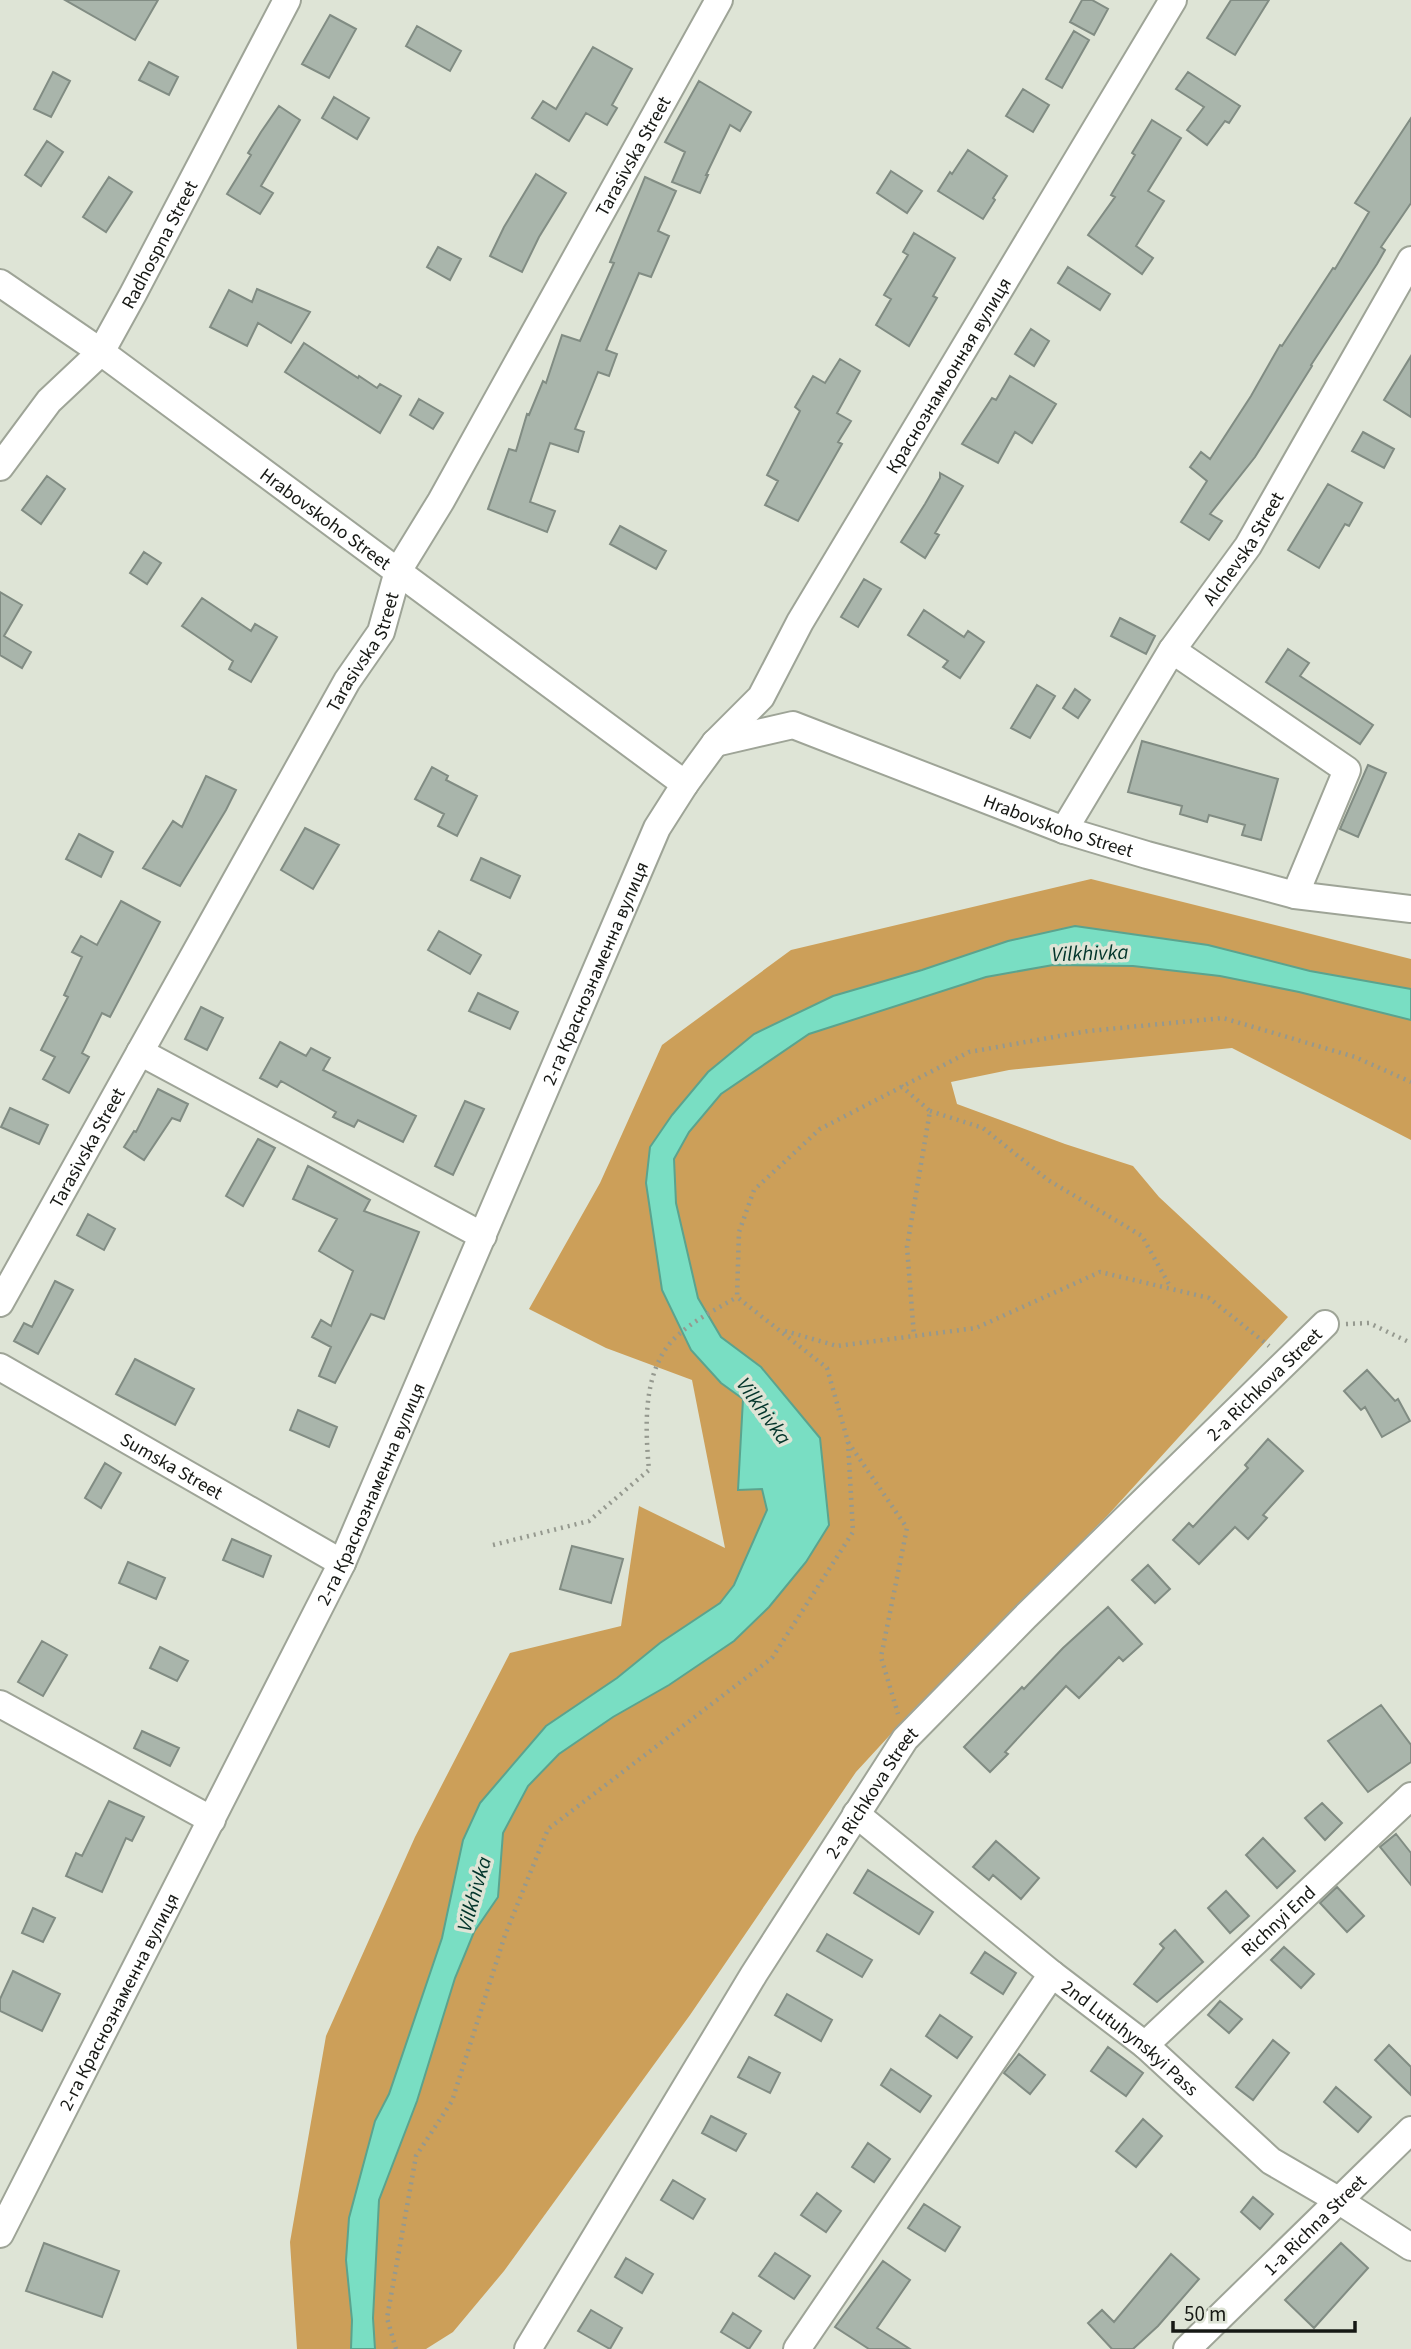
<svg xmlns="http://www.w3.org/2000/svg" width="1411" height="2349" viewBox="0 0 1411 2349" font-family="'Source Sans 3',sans-serif">
  <style>
    .forest { fill: #cc9f59 }
    .water { fill: #79dec3; stroke: #5ba38e; stroke-width: 2 }
    .building { fill: #a9b5ab; stroke: #818c83; stroke-width: 2 }
    .lines { fill: none; stroke-linecap: round; stroke-linejoin: round }
    .street-casing { stroke: #9ea497; stroke-width: 30 }
    .path { stroke: #95998f; stroke-width: 4.5; stroke-dasharray: 2 5; stroke-linecap: butt }
    .street { stroke: #fff; stroke-width: 26 }
    .labels { text-anchor: middle; stroke-width: 7; stroke-linejoin: round; paint-order: stroke }
    .street-label { font-size: 19px; fill: #161814; stroke: #dee4d6 }
    .water-label { font-size: 21px; font-style: italic; fill: #02342a; stroke: #dee4d6 }
  </style>
  <rect width="100%" height="100%" fill="#dee4d6"/>
  <path class="forest" d="M1091,879l320,80v181l-179,-92 -223,22 -58,12 6,22 108,40 68,22 26,31 129,120 -180,198 -195,195 -57,62 -166,243 -186,256 -51,61 -27,17h-129l-7,-107 36,-206 89,-199 95,-184 111,-27 18,-120 86,42 -33,-168 -86,-32 -77,-39 71,-126 62,-138 129,-95z"/>
  <path class="water" d="M1075,926l133,19 102,26 101,18v31l-112,-28 -79,-16 -87,-10 -80,-1 -67,12 -177,57 -88,60 -32,38 -15,27 2,44 22,95 23,39 40,30 59,71 9,87 -23,37 -37,45 -35,34 -65,44 -56,32 -54,37 -31,32 -25,47 -5,64 -24,35 -19,46 -38,123 -38,99 -6,118 2,31h-24l1,-29 -6,-60 3,-42 26,-97 14,-27 53,-156 21,-98 17,-37 66,-77 71,-48 43,-35 60,-40 14,-18 33,-75 -5,-21 -24,1 5,-91 -22,-16 -30,-33 -29,-60 -16,-107 4,-36 22,-32 36,-43 46,-38 79,-38 89,-26 86,-29z"/>
  <path class="building" d="M65,0h93l-23,40z
    M1082,0h10l16,9 -14,26 -24,-13z
    M1231,0h38l-34,55 -28,-17z
    M330,15l26,14 -27,49 -27,-14z
    M417,26l44,25 -11,20 -44,-25z
    M1074,31l15,9 -27,48 -16,-9z
    M593,47l39,22 -20,36 5,3 -10,17 -21,-12 -17,28 -37,-23 11,-17 13,8z
    M149,62l29,15 -9,18 -30,-15z
    M53,72l17,9 -19,36 -17,-8z
    M1188,72l52,34 -11,17 -4,-2 -18,24 -20,-15 17,-23 -28,-18z
    M699,81l52,31 -11,19 -10,-6 -24,50h2l-8,18 -28,-11 13,-30 -20,-10z
    M1023,89l26,16 -16,27 -27,-16z
    M334,97l35,21 -12,21 -35,-21z
    M279,106l21,14 -39,66 12,7 -13,21 -33,-20 24,-39 -3,-2 13,-21z
    M1411,118v85l-30,44 4,3 -8,14 -66,101 1,1 -57,91 -45,57 12,7 -13,19 -28,-18 26,-41 -17,-14 11,-15 9,7 41,-63 29,-51 2,1 51,-78 2,1 34,-57 -14,-9z
    M1152,120l29,18 -33,53 16,10 -28,45 17,12 -11,16 -54,-39 27,-38 -4,-2 24,-40 -3,-2z
    M47,141l16,11 -22,34 -16,-11z
    M968,150l39,26 -14,22 2,2 -12,19 -45,-28 12,-19 2,2z
    M891,171l31,20 -15,22 -30,-20z
    M536,174l30,19 -27,44 -17,35 -32,-16 14,-29z
    M109,177l23,15 -26,40 -23,-15z
    M645,177l31,14 -18,40 11,5 -18,41 -12,-4 -33,77 11,4 -8,22 -11,-4 -23,57 9,3 -6,20 -28,-9 -20,59 25,9 -8,21 -59,-23 21,-60 7,2 11,-37 2,1 14,-34 3,2 16,-48 18,6 34,-78 -4,-1z
    M914,233l41,25 -22,38 4,2 -28,48 -33,-21 15,-26 -7,-4 24,-40 -5,-3z
    M438,247l23,12 -11,21 -23,-13z
    M1068,267l42,27 -10,16 -42,-27z
    M257,289l53,23 -19,31 -33,-20 -11,23 -37,-19 19,-37 23,12z
    M1031,329l18,12 -15,25 -19,-12z
    M304,343l54,35 1,-2 18,12 3,-4 21,12 -21,37 -95,-61z
    M1411,356v61l-27,-17z
    M840,359l20,12 -23,42 14,8 -13,21 4,2 -44,77 -33,-16 13,-24 -11,-6 33,-64 -5,-4 18,-31 12,7z
    M1010,376l46,28 -24,39 -17,-11 -17,31 -36,-19 30,-46 4,2z
    M419,399l24,14 -10,16 -23,-14z
    M1363,432l31,17 -10,19 -32,-17z
    M940,473l23,13 -28,47 4,2 -14,23 -24,-16 24,-38 15,-26z
    M47,476l18,13 -24,35 -19,-14z
    M1328,484l34,19 -13,23 -4,-2 -26,44 -31,-18z
    M620,526l46,25 -10,18 -46,-25z
    M144,552l17,11 -14,21 -17,-11z
    M864,579l17,10 -23,38 -17,-10z
    M0,592l22,13 -18,31 27,16 -9,16 -22,-13z
    M202,598l49,33 4,-7 22,13 -26,45 -22,-13 4,-8 -51,-35z
    M924,610l40,27 4,-6 16,11 -24,36 -17,-11 5,-6 -40,-26z
    M1120,618l35,18 -9,18 -35,-18z
    M1288,649l21,14 -9,13 73,49 -13,19 -94,-62z
    M1037,685l18,11 -25,42 -19,-10z
    M1075,689l15,11 -12,18 -15,-10z
    M1142,741l136,38 -17,61 -19,-5 3,-10 -36,-10 -2,7 -27,-8 2,-8 -54,-14z
    M1368,765l18,8 -28,64 -18,-8z
    M432,767l16,9 -2,4 31,16 -20,40 -19,-10 6,-12 -29,-15z
    M206,776l30,14 -10,20 -46,76 -37,-18 30,-47 9,6z
    M305,828l34,17 -26,44 -32,-19z
    M79,834l34,18 -12,25 -35,-18z
    M481,858l39,18 -10,22 -39,-18z
    M121,901l39,21 -50,95 -8,-4 -20,40 7,4 -20,36 -26,-14 12,-22 -14,-7 27,-53 -4,-2 18,-38 -10,-5 9,-16 16,9z
    M439,931l42,24 -11,19 -42,-24z
    M478,993l40,19 -8,17 -41,-18z
    M201,1007l22,11 -16,32 -22,-11z
    M280,1042l26,14 5,-8 19,10 -7,12 93,46 -13,26 -45,-22 -4,7 -21,-10 3,-5 -55,-31 -4,6 -17,-9z
    M158,1089l30,15 -8,17 -8,-3 -28,42 -20,-13 10,-16 2,1z
    M465,1101l19,8 -31,66 -18,-9z
    M10,1108l38,17 -9,19 -38,-17z
    M258,1139l17,9 -32,58 -17,-10z
    M308,1166l62,34 -6,11 55,21 -35,87 -13,-5 -36,69 -16,-7 12,-29 -19,-10 9,-17 10,6 22,-55 -34,-20 18,-32 -44,-20z
    M88,1214l27,15 -11,21 -27,-15z
    M55,1281l18,9 -35,64 -24,-13 10,-18 8,4z
    M135,1359l59,30 -19,36 -59,-31z
    M1367,1370l28,31 3,-2 12,22 -28,16 -17,-30 -4,3 -17,-19z
    M298,1410l39,17 -8,20 -39,-17z
    M1268,1439l35,32 -40,44 4,3 -19,21 -13,-12 -36,37 -26,-24 16,-17 4,4 55,-59 -3,-3z
    M105,1463l16,10 -20,35 -16,-10z
    M232,1539l39,17 -8,21 -40,-17z
    M572,1546l51,13 -12,44 -51,-14z
    M128,1562l37,16 -9,21 -37,-16z
    M1148,1565l22,24 -15,14 -23,-23z
    M1108,1607l34,37 -19,17 -4,-4 -40,41 -13,-12 -61,66 3,2 -18,18 -26,-25 58,-60 2,2 39,-41z
    M42,1641l25,14 -24,41 -25,-14z
    M160,1647l28,14 -11,20 -27,-13z
    M1381,1705l30,40v17l-43,30 -40,-51z
    M142,1731l37,17 -9,18 -36,-18z
    M109,1801l35,16 -12,24 -6,-3 -24,54 -36,-16 10,-23 6,3z
    M1322,1803l20,20 -17,17 -20,-22z
    M1396,1834l15,19v32l-31,-38z
    M1263,1838l32,33 -18,17 -31,-33z
    M996,1841l43,37 -18,21 -28,-24 -4,5 -16,-13z
    M868,1870l65,42 -14,22 -65,-41z
    M1337,1887l27,29 -17,16 -27,-29z
    M1226,1891l23,25 -19,17 -22,-25z
    M33,1908l22,10 -12,24 -21,-9z
    M1175,1930l28,32 -46,40 -23,-18 30,-36 -4,-4z
    M827,1934l45,26 -10,17 -45,-26z
    M1284,1947l30,27 -13,14 -30,-28z
    M985,1952l31,21 -13,21 -32,-21z
    M13,1971l47,23 -18,37 -42,-20v-12z
    M787,1994l45,26 -11,21 -46,-26z
    M1220,2001l22,18 -13,14 -21,-18z
    M940,2015l32,22 -15,21 -31,-22z
    M1273,2040l16,13 -36,47 -17,-13z
    M1389,2045l22,22v28l-36,-35z
    M1108,2047l35,26 -17,23 -35,-25z
    M1019,2054l26,21 -15,19 -26,-21z
    M749,2057l31,16 -10,20 -32,-16z
    M891,2069l40,27 -11,16 -39,-27z
    M1336,2087l35,30 -13,15 -34,-30z
    M711,2116l35,18 -10,17 -34,-18z
    M1143,2119l19,17 -26,31 -20,-16z
    M868,2143l22,16 -16,23 -22,-15z
    M673,2180l32,19 -12,20 -32,-19z
    M817,2193l24,18 -15,21 -25,-17z
    M1253,2197l20,17 -13,15 -19,-17z
    M924,2204l36,23 -15,24 -37,-23z
    M44,2243l75,28 -17,46 -76,-26z
    M1341,2243l27,25 -54,60 -29,-28z
    M775,2253l35,23 -16,23 -35,-23z
    M1171,2254l28,25 -41,47 -25,23h-21l-24,-26 14,-13 12,12z
    M626,2258l27,16 -11,19 -27,-16z
    M883,2261l27,19 -33,48 33,21h-41l-34,-22z
    M591,2310l31,18 -12,21 -32,-18z
    M733,2313l28,18 -12,18 -28,-17z"/>
  <g class="lines">
    <defs>
      <g id="street">
        <path id="s1" d="M0,283l101,69 584,432"/>
        <path id="s2" d="M0,467l49,-66 52,-49 32,-58 154,-294"/>
        <path d="M1172,650l175,120 -52,125"/>
        <path id="s3" d="M715,743l78,-18 271,105 83,25 148,40 116,14"/>
        <path id="s4" d="M1064,830l108,-180 76,-104 163,-286"/>
        <path d="M140,1052l343,184"/>
        <path id="s5" d="M0,1303l347,-622 34,-49 17,-61 43,-70 278,-501"/>
        <path id="s6" d="M0,1367l342,196"/>
        <path d="M0,1704l212,116"/>
        <path id="s7" d="M856,1814l196,160 93,71 126,116 67,39 73,47"/>
        <path id="s8" d="M1145,2045l266,-249"/>
        <path id="s9" d="M0,2234l342,-671 315,-735 28,-44 30,-41 46,-46 39,-75 373,-622"/>
        <path id="s10" d="M528,2349l226,-375 151,-235 120,-122 300,-293"/>
        <path d="M797,2349l255,-375"/>
        <path id="s11" d="M1187,2349l224,-219"/>
      </g>
    </defs>
    <use href="#street" class="street-casing"/>
    <path class="path" d="M901,1086l29,25 -23,136 7,89
      M930,1111l53,17 65,52 94,56 29,52
      M1346,1324l23,-1 42,20
      M785,1331l52,15 139,-18 124,-56 109,26 60,48
      M848,1442l59,86 -26,129 17,57
      M493,1545l96,-24 60,-51c-4,-44 -7,-102 28,-134 17,-16 40,-27 60,-39
      M396,2349l-9,-31 29,-162 36,-55 53,-166 43,-106 224,-171 81,-126 -5,-90 -21,-74 -90,-71 2,-65 15,-42 66,-61 149,-77 119,-21 135,-13 132,39 56,25"/>
    <use href="#street" class="street"/>
  </g>
  <g class="labels">
    <g class="street-label">
      <text dy="7" stroke="none"><textPath href="#s5" startOffset="1312">Tarasivska Street</textPath></text>
      <text dy="7" stroke="none"><textPath href="#s2" startOffset="276">Radhospna Street</textPath></text>
      <text dy="7" stroke="none"><textPath href="#s9" startOffset="2093">Краснознамьонная вулиця</textPath></text>
      <text dy="7" stroke="none"><textPath href="#s1" startOffset="402">Hrabovskoho Street</textPath></text>
      <text dy="7" stroke="none"><textPath href="#s4" startOffset="334">Alchevska Street</textPath></text>
      <text dy="7" stroke="none"><textPath href="#s5" startOffset="746">Tarasivska Street</textPath></text>
      <text dy="7" stroke="none"><textPath href="#s3" startOffset="364">Hrabovskoho Street</textPath></text>
      <text dy="7" stroke="none"><textPath href="#s9" startOffset="1395">2-га Краснознаменна вулиця</textPath></text>
      <text dy="7" stroke="none"><textPath href="#s5" startOffset="178">Tarasivska Street</textPath></text>
      <text dy="7" stroke="none"><textPath href="#s10" startOffset="1222">2-a Richkova Street</textPath></text>
      <text dy="7" stroke="none"><textPath href="#s6" startOffset="198">Sumska Street</textPath></text>
      <text dy="7" stroke="none"><textPath href="#s9" startOffset="828">2-га Краснознаменна вулиця</textPath></text>
      <text dy="7" stroke="none"><textPath href="#s10" startOffset="654">2-a Richkova Street</textPath></text>
      <text dy="7" stroke="none"><textPath href="#s8" startOffset="182">Richnyi End</textPath></text>
      <text dy="7" stroke="none"><textPath href="#s9" startOffset="261">2-га Краснознаменна вулиця</textPath></text>
      <text dy="7" stroke="none"><textPath href="#s7" startOffset="354">2nd Lutuhynskyi Pass</textPath></text>
      <text dy="7" stroke="none"><textPath href="#s11" startOffset="178">1-a Richna Street</textPath></text>
    </g>
    <g class="water-label">
      <text transform="translate(1090 953) rotate(-2)" y="7">Vilkhivka</text>
      <text transform="translate(764 1411) rotate(54)" y="7">Vilkhivka</text>
      <text transform="translate(474 1894) rotate(-74)" y="7">Vilkhivka</text>
    </g>
  </g>
  <path d="M1173 2321v10h182v-10" fill="none" stroke="#161814" stroke-width="3.5"/>
  <text x="1184" y="2321" font-size="21" fill="#161814" stroke="#dee4d6" stroke-width="5" paint-order="stroke">50 m</text>
</svg>
